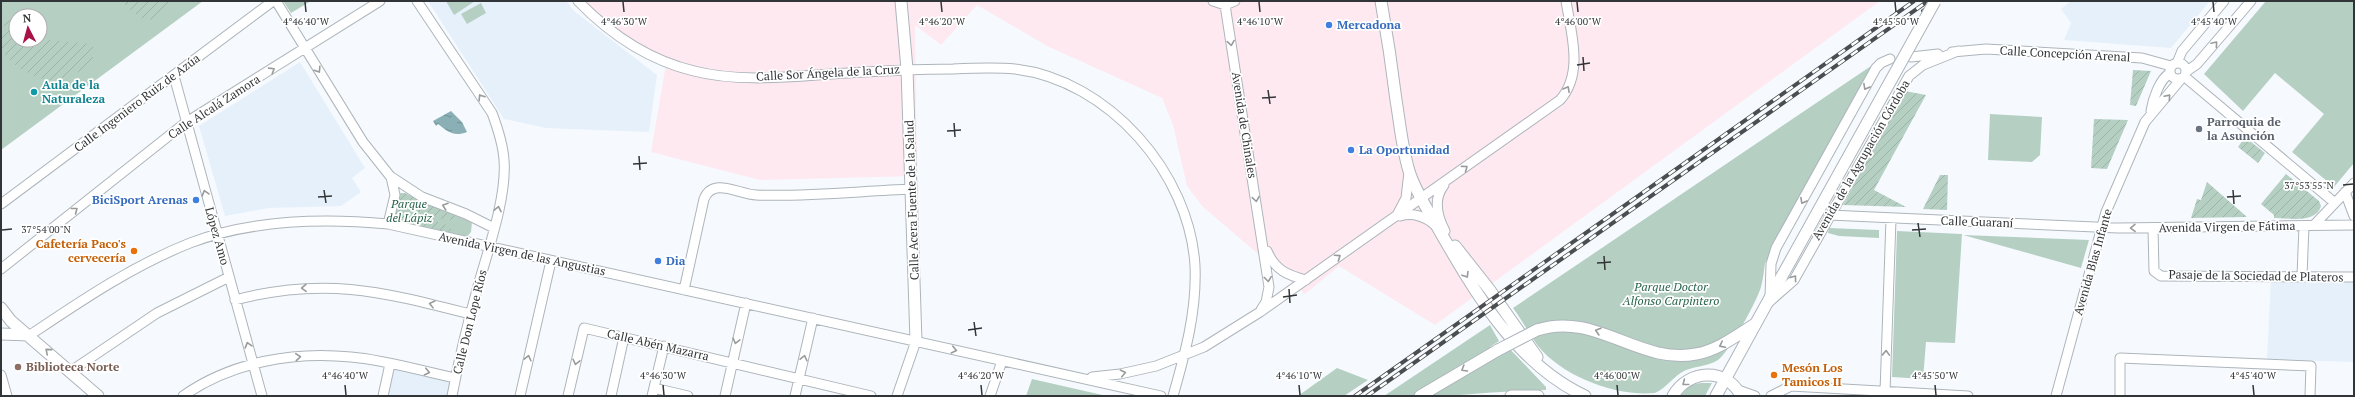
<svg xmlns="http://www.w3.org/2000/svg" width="2355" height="397" viewBox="0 0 2355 397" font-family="'PT Serif',serif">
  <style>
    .industrial { fill: #fee9f0 }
    .built { fill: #e5f0fa }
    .green { fill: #b5d0c3; fill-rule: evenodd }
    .garden { fill: url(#garden-furrows) }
    .water { fill: url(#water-ripples) }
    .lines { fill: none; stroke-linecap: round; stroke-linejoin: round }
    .minor-casing { stroke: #adb5bb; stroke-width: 11 }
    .major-casing { stroke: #adb5bb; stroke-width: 13 }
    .minor { stroke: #fff; stroke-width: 9 }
    .major { stroke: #fff; stroke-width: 11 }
    .rail-casing { stroke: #4b4e50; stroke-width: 4 }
    .rail { stroke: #fff; stroke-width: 2.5; stroke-dasharray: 8; stroke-linecap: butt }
    .major-bridge-casing { stroke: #adb5bb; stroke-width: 13; stroke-linecap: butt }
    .major-bridge { stroke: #fff; stroke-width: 11 }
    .oneway { stroke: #989a9b }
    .ticks { fill: none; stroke: #323537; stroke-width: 1.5 }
    .shop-dot { fill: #3f7fe0; stroke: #fff; stroke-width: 1.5 }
    .culture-dot { fill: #0f9aa8; stroke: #fff; stroke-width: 1.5 }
    .worship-dot { fill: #6b7280; stroke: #fff; stroke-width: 1.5 }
    .food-dot { fill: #e8710a; stroke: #fff; stroke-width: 1.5 }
    .education-dot { fill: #8d6e63; stroke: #fff; stroke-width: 1.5 }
    .labels { text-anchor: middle; stroke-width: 3.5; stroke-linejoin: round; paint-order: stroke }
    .shop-label { font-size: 12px; font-weight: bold; fill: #366cbe; stroke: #fff; text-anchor: start }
    .street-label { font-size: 12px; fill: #323537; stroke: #fff }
    .culture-label { font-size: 12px; font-weight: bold; fill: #0d838f; stroke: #fff; text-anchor: start }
    .worship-label { font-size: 12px; font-weight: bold; fill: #5b616d; stroke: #fff; text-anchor: start }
    .park-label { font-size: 12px; font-style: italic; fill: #28634c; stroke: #fff }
    .food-label { font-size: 12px; font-weight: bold; fill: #c56008; stroke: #fff; text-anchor: end }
    .education-label { font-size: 12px; font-weight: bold; fill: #785e54; stroke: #fff; text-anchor: start }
    .ticks-label { font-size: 10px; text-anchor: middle; fill: #323537; stroke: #fff; stroke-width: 3.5; stroke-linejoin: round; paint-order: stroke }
  </style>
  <defs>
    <pattern id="garden-furrows" width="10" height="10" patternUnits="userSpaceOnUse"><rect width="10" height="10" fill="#b5d0c3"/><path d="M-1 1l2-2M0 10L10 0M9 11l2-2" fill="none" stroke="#9cb3a8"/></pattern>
    <pattern id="water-ripples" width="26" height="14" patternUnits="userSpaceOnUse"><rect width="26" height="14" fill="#8ab0b6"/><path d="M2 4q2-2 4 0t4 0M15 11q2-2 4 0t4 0" fill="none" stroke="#719095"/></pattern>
  </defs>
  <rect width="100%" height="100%" fill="#f6fafe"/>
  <path class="industrial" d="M585,1h1295l-445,324 -96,-59 -34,28 -102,-87 -16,-21 -14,-61 -11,-27 -115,-52 -70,-41 -36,40 -26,-20 2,151 -157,4 -109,-28 16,-94 -33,-15 -37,-29z"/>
  <path class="built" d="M428,1h138l8,10 83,64 -8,57 -103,-4 -42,-9z
    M2071,1h139l-39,47 -107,-8 7,-17 -10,-14z
    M300,62l65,106 -13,10 9,14 -20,14 -72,2 -44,8 -26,-90z
    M2271,279l83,3v80l-87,-3z
    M391,369l59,13 -3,14h-62z"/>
  <path class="green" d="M1,1h202l-202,149zM16,16h24v24h-24z
    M283,1h28l-20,12z
    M446,1h29l-21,14z
    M2266,1h88v162l-20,24 -42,-35 32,-38 -49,-41 -32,38 -39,-37z
    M481,3l5,10 -19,11 -6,-10z
    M1871,66l-10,26 -96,171c-1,8 -2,16 -4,24 -4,14 -32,65 -43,73 -9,6 -21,6 -32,10 -12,5 -19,18 -31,23 -39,4 -93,-17 -117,-47 -9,-12 -16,-26 -25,-38z
    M1990,114l52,3 -2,38 -8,7 -44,-2z
    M401,193h4l27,14 40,15 -1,10 -4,5 -66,-15 -6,-5z
    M1829,228l50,2v8l-40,-2 -11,-3z
    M1897,231l65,3 -7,109 -29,-1 -3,37 -31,-2z
    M1963,235l126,5 -8,28z
    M1490,325l9,16 -9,6 2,4 -76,45h-32z
    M1508,347l38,40v3c-41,0 -80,6 -121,6z
    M1337,368l31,12 -24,16h-46z
    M1032,379l75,17h-81z
    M1701,383h11l-7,13h-25l11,-11z"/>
  <path class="garden" d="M121,1h57l-25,19 -13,-2z
    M7,19l9,6v15l24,-1 53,5v19c-12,7 -23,15 -37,17 -18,2 -50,-16 -55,-34 -1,-10 2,-19 6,-27z
    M2133,70l18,1 -15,35 -6,-1z
    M1905,91l21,4 -52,95 32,17 -63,-2z
    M2094,119l34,1 -21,49 -16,-1z
    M2245,137l20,16 -7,10 -20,-16z
    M2286,174l33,27 2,5c-5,18 -33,12 -47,12v-3l-13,-11z
    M1940,175h8l-1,35 -24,-1z
    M2207,182l40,35 -56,1 6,-19 4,1z
    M401,193h4l11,6 -4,11 -16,-3 2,-11z
    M420,201l41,17 -14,2 -30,-8z
    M399,210l46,14 10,9 -51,-10 -9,-6v-6z"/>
  <path class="water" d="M451,111l11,11 5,10c-13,5 -19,0 -29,-8l-2,2 -3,-5z"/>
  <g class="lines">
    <defs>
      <path id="minor" d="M276,1l87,141 27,34 32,21 44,17 28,14
        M417,1l75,112c6,16 11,31 12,47 3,37 -16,90 -26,126 -10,36 -19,73 -26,110
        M578,1c32,33 70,59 116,70 39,10 82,7 123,4 45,-3 91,-6 136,-6 21,-1 42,-2 62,0 94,11 175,105 180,197 2,45 -10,88 -22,130
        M1213,1l12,4 10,-4
        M1225,5l44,282 -3,15 -5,8
        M1952,52l34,-3 156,9 29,8
        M1911,57l27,-3
        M2170 71a8 8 0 1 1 16 0a8 8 0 1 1-16 0Z
        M2177,63l5,-12 42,-50
        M2187,71l10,-7 54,-63
        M174,76l88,320
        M2185,77l150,126
        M2151,111c2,-12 8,-31 19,-38
        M1444,185c-11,14 -7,31 1,46
        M2345,192l9,24
        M1,204l272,-203
        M1397,215l9,-17 3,-26
        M1829,215l289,13 236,-3
        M1400,216c13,-4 27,1 36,10
        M388,224l7,-29 -4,-18
        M2314,225l40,-42
        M2153,228l1,43 7,5 193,1
        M1267,251c8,19 20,24 39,29
        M1,269l184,-146 195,-122
        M2302,276l2,-50
        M684,290l20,-91c9,-22 34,-5 52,-4 51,2 104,-4 156,-6
        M1770,298l1,-34 5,-16 100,-180 5,-5 9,-4
        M235,300c90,-24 148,-8 235,14
        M1769,302l25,-22 115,-204 14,-11 35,-14
        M30,335c51,-34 102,-69 160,-92 63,-24 133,-25 198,-19l773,172
        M71,371l86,-58 72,-36
        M1,375l6,21
        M1092,377l28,-3 36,-8 48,-19 56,-35 300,-212c24,-27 11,-67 6,-99
        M654,388l34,8
        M1738,390l17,6
        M1885,392l6,-173
        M183,396c48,-34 111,-45 168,-39 35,3 70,14 104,21
        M383,396l7,-32
        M520,396l31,-135
        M568,396l16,-68 287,68
        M611,396l13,-59
        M652,396l12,-50
        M725,396l21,-93
        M795,396l18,-78
        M897,396l19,-55
        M990,396l12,-35
        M1771,396l20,-10 177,10
        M2056,396l50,-184 39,-90 36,-43
        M2120,396v-38l191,8 -1,30"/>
      <path id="major" d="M901,1l6,68 9,272
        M1381,1c6,33 11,66 15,99 4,24 6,48 13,71 6,20 19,39 29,57 36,63 78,136 147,168
        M1455,246l34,43 48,68
        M1,308l10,13 87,75
        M1537,330c59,-19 102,35 159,24 22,-4 40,-18 59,-30
        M1,334l28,1
        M1420,396l78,-46
        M1511,396h27
        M1673,396c15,-27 54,-29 68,0
        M1716,396l66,-120"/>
    </defs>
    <use href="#minor" class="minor-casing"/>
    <use href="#major" class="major-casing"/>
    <use href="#minor" class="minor"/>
    <use href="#major" class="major"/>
    <defs>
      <path id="rail" d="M1923,11l15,-10
        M1355,396l559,-395
        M1367,396l561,-395"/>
    </defs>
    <use href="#rail" class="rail-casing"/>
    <use href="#rail" class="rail"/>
    <defs>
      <path id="major-bridge" d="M1782,276l153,-275
        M1498,350l39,-20"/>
    </defs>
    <use href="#major-bridge" class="major-bridge-casing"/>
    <use href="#major-bridge" class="major-bridge"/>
  </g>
  <defs><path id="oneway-chevron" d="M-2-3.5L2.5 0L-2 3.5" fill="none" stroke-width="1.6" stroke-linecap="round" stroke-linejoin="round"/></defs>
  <g class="oneway">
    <use href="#oneway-chevron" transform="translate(1231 43) rotate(81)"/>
    <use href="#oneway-chevron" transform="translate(2215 44) rotate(-50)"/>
    <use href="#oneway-chevron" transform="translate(272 70) rotate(-32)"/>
    <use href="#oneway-chevron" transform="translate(318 70) rotate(57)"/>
    <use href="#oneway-chevron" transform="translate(1866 87) rotate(119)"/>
    <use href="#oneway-chevron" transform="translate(1567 89) rotate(-61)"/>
    <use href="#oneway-chevron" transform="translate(481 97) rotate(-123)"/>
    <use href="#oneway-chevron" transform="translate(2168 97) rotate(-49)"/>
    <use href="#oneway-chevron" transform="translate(1465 168) rotate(-36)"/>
    <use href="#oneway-chevron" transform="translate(205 193) rotate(-106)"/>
    <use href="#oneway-chevron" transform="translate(1256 199) rotate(81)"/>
    <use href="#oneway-chevron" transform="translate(1803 201) rotate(119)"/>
    <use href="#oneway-chevron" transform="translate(445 206) rotate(-161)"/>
    <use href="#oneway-chevron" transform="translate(498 209) rotate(-78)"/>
    <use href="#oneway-chevron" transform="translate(75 210) rotate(-38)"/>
    <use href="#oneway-chevron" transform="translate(2133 228) rotate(179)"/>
    <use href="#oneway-chevron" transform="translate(1338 257) rotate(-34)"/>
    <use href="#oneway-chevron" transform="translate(1466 275) rotate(58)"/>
    <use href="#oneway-chevron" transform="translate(1794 278) rotate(-53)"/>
    <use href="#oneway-chevron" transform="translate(1268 279) rotate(83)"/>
    <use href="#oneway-chevron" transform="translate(304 288) rotate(178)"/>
    <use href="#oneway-chevron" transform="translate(432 304) rotate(-166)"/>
    <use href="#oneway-chevron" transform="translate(1598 331) rotate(-164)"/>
    <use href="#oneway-chevron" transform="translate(736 341) rotate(104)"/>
    <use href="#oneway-chevron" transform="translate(248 345) rotate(-106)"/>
    <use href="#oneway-chevron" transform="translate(1722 345) rotate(154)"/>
    <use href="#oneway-chevron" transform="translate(954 350) rotate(13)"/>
    <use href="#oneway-chevron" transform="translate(48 351) rotate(-139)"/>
    <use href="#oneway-chevron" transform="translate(1886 353) rotate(-88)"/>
    <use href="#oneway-chevron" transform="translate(298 357) rotate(-5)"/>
    <use href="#oneway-chevron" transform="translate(528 358) rotate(-77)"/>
    <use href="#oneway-chevron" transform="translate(804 358) rotate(-77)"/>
    <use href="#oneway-chevron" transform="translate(576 362) rotate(103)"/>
    <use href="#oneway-chevron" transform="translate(1464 369) rotate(149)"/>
    <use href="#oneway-chevron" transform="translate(427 372) rotate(13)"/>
    <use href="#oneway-chevron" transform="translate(1123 373) rotate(-12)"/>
    <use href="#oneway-chevron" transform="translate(1685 383) rotate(142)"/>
  </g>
  <path class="ticks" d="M305,2l1,10M623,2l1,10M941,2l1,10M1259,2l1,10M1577,2l1,10M1895,2l1,10M2213,2l1,10M1583,57l1,14M1577,65l13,-2M1268,90l2,14M1262,98l14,-1M954,123l1,14M947,131l14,-1M639,156l1,14M633,164l14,-1M2343,185l10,-1M324,190l2,13M2233,190l1,14M318,197l14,-1M2227,197l14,-1M1918,223l2,14M2,230l10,-1M1912,230l14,-1M1604,256l1,14M1597,263l14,-1M1289,289l1,14M1283,297l14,-2M974,322l2,14M968,330l14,-2M345,385l1,10M663,385l1,10M981,385l1,10M1299,385l1,10M1617,385l1,10M1935,385l1,10M2253,385l1,10"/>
  <g class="shop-dot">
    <circle cx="1329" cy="25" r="4"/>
    <circle cx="1351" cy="150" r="4"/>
    <circle cx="196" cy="200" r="4"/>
    <circle cx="658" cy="261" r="4"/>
  </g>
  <circle class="culture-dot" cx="34" cy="92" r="4"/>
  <circle class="worship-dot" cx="2199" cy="129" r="4"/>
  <g class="food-dot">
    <circle cx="134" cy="251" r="4"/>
    <circle cx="1774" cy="375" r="4"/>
  </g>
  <circle class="education-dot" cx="18" cy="367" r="4"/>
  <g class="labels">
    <g class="shop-label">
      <text x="1337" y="29">Mercadona</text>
      <text x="1359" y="154">La Oportunidad</text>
      <text x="188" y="204" text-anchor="end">BiciSport Arenas</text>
      <text x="666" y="265">Dia</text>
    </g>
    <g class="street-label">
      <text transform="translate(2065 54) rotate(3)" y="4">Calle Concepción Arenal</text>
      <text transform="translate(828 73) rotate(-3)" y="4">Calle Sor Ángela de la Cruz</text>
      <text transform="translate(137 103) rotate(-37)" y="4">Calle Ingeniero Ruiz de Azúa</text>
      <text transform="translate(214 107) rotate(-33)" y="4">Calle Alcalá Zamora</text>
      <text transform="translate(1244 125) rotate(81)" y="4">Avenida de Chinales</text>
      <text transform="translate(1861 160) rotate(-60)" y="4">Avenida de la Agrupación Córdoba</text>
      <text transform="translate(912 200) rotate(-92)" y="4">Calle Acera Fuente de la Salud</text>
      <text transform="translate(1977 222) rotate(2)" y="4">Calle Guaraní</text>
      <text transform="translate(2227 227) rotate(-1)" y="4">Avenida Virgen de Fátima</text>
      <text transform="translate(217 236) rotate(74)" y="4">López Amo</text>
      <text transform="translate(522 254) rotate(12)" y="4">Avenida Virgen de las Angustias</text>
      <text transform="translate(2093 262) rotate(-74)" y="4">Avenida Blas Infante</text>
      <text transform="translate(2256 276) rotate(1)" y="4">Pasaje de la Sociedad de Plateros</text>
      <text transform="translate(470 322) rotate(-76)" y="4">Calle Don Lope Ríos</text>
      <text transform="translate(658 345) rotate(13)" y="4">Calle Abén Mazarra</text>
    </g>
    <g class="culture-label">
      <text x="42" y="89">Aula de la<tspan x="42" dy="14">Naturaleza</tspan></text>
    </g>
    <g class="worship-label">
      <text x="2207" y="126">Parroquia de<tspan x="2207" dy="14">la Asunción</tspan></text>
    </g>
    <g class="park-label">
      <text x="409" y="208">Parque<tspan x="409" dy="14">del Lápiz</tspan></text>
      <text x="1671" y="291">Parque Doctor<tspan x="1671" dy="14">Alfonso Carpintero</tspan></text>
    </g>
    <g class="food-label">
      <text x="126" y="248">Cafetería Paco's<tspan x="126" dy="14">cervecería</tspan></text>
      <text x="1782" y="372" text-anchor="start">Mesón Los<tspan x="1782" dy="14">Tamicos II</tspan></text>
    </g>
    <g class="education-label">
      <text x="26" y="371">Biblioteca Norte</text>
    </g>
  </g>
  <g class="ticks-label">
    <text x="306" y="25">4°46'40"W</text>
    <text x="624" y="25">4°46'30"W</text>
    <text x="942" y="25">4°46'20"W</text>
    <text x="1260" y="25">4°46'10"W</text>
    <text x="1578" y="25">4°46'00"W</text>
    <text x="1896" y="25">4°45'50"W</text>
    <text x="2214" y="25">4°45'40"W</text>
    <text x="2309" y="189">37°53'55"N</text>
    <text x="46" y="233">37°54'00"N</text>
    <text x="345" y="379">4°46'40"W</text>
    <text x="663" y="379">4°46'30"W</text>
    <text x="981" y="379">4°46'20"W</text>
    <text x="1299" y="379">4°46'10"W</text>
    <text x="1617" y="379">4°46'00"W</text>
    <text x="1935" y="379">4°45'50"W</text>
    <text x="2253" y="379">4°45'40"W</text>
  </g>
  <rect width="2355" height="397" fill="none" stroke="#323537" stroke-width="4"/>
  <g transform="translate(28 28) rotate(354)"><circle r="19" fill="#ffffff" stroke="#adaeaf"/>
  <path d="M0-3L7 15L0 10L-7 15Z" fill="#a71249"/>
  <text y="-6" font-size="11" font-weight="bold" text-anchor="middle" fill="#323537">N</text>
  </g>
</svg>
